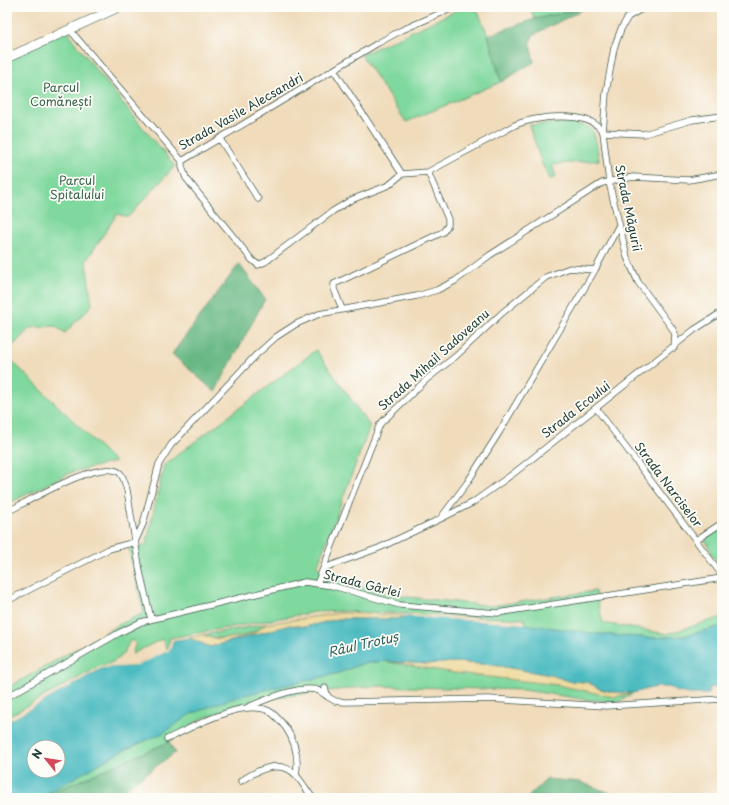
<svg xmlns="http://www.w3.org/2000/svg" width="729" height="805" viewBox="0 0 729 805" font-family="'Playpen Sans',sans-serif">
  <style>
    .green { fill: #7fd89d; stroke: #4f8a68 }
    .forest { fill: #67b884; stroke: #437a5c }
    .sand { fill: #eeda9e; stroke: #868c69 }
    .water { fill: #4cbbc1; stroke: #367c7a; fill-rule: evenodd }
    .pier { fill: #f0dcbb }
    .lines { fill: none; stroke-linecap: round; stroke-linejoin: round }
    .minor-casing { stroke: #3e5548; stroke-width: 7 }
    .primary-casing { stroke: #3e5548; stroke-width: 10 }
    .minor { stroke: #fff; stroke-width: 5.5 }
    .primary { stroke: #fff; stroke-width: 9 }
    .labels { text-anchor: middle; stroke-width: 3.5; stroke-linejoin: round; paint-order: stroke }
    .park-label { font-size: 12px; fill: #37644e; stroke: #fdfcf7 }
    .street-label { font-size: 12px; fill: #1f3d34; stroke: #fdfcf7 }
    .water-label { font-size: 13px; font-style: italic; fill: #2c635e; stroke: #fdfcf7 }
  </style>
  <rect width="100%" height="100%" fill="#fdfcf7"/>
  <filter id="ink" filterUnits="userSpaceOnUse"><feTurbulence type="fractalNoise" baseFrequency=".025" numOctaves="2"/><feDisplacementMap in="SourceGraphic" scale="8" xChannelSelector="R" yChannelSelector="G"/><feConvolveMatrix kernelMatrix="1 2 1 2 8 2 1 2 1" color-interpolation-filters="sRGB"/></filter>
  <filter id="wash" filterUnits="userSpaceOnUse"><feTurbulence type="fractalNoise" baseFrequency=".012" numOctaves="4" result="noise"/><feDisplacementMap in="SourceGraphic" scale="16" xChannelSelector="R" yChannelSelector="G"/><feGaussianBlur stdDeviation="0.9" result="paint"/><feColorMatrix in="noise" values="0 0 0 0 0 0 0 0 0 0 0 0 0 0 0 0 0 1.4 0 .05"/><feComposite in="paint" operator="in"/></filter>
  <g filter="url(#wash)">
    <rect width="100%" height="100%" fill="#f0dcbb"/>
    <path class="green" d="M464,7h12l12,28 13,47 -95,40 -45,-67z
      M529,7h59l-53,12z
      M66,26l7,14 57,72 45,54 -47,51 -11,-3 -31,47 6,44 -27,28 -10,-7 -25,2 -23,24v-294z
      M559,123c36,1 35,3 40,37l-47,5 4,12 -6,2 -8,-15 -13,-39z
      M316,350l54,76 -53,141 12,9 61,19 102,11 103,-15 8,32 64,11 55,-17v9l-37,10 -33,2 -54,-4 -70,-9 -3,-1v-5l-182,-8 -28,1 -145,26 -3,11 -5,-10 -30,15 4,-11 -6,-3c-6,15 -13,23 -30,26l-93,51v-29l113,-64 24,-11 -15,-63 17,-5 18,-80z
      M7,356l108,106 -43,10 -65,32z
      M722,528v36l-8,-6 -9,-19z
      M266,624c-19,15 -39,17 -63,11z
      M382,661l73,12 103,12 56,12 19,-4 -14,9 -30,-2 -65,-10 -151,-4 -80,9 -49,8 -45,17 -30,22 -130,56 81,-46 43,-19 26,-18 27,-11 28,-9 95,-22 22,-9z"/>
    <path class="forest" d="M586,8l-53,27 -3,8 4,19 -33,20 -13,-47 47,-16z
      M239,264l26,35 -50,93 -43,-38z
      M169,742l6,11 -56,40 -3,5h-77z
      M547,779l33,3 44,16 -96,-1z"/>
    <path class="sand" d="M340,613l69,3 -13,3h-58l-33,8 -15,-2 -80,22 -21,-9 14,-3 15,4 22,-2 14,-4 12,-9z
      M386,661l40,3 30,-2 37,3 58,10 18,6 18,1 13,7 13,3 20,1 -19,4 -56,-12 -103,-12z"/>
    <path class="water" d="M409,616l116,8 73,10 54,4 33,-2 37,-10v60l-14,2 1,6h-19l-12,-2 -9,-5h-14l-22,6 -20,-1 -13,-3 -13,-7 -18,-1 -18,-6 -58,-10 -37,-3 -30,2 -40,-3 -25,3 -22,9 -95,22 -28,9 -27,11 -26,18 -43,19 -81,46h-32v-76l95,-54 31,-2 37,-16 3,-10 16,-2 21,9 80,-22 15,2 33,-8h58zM34,747h24v24h-24z"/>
    <path class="pier" d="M408,614h9l108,8v2l-123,-8z
      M189,636l3,1 -19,3 -3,10 -33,16 -35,2 -95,54v-3l94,-53 36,-2 31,-15 5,-11z"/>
  </g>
  <g filter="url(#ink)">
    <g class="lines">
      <defs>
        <path id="minor" d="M645,7l-17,10 -7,12 -7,19 -8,45 -3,39 6,50 18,75 11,25 34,46 3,6 -1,14
          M70,30l112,131 196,-118 24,-13 53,-23
          M334,70l68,104 26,-2 87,-47c20,-9 74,-15 87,6
          M603,132l41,2 48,-14 30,-4
          M220,139l38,60
          M182,161v6l4,11 66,82 6,5 7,-3 68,-51 18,-11 38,-15 13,-11
          M342,309l-8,-20v-5l109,-52 5,-7v-6l-20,-47
          M596,408l126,167
          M7,512c20,-10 94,-55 113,-39 4,4 5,11 7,17l13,82 11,47
          M442,518l30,-15 42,-30 180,-143 28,-18
          M696,540l26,-17
          M324,568l55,-20 61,-29 27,-36 33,-52 95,-161
          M317,584l63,-160 47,-45 29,-23 46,-43 44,-36 24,-9 25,2 24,-45
          M7,601l102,-52 26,-7 8,-18 16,-60 12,-19 85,-90 20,-18 20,-13 23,-10 98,-18 20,-6 18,-9 35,-26 112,-72 31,-6 56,3 33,-6
          M325,688l3,9 7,4 10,1 143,-3 118,7 116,-7
          M7,697l112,-64 22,-11 164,-40 28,4 67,19 97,8 225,-35
          M248,707c17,-7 51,-22 69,-17 4,1 8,5 11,7
          M167,739c24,-11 76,-41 102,-28 6,3 13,12 17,17 10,15 13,30 10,47
          M241,781c16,-11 39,-23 55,-6 6,7 11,16 17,23"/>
        <path id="primary" d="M7,58l112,-51"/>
      </defs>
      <use href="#minor" class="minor-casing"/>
      <use href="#primary" class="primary-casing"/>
      <use href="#minor" class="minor"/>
      <use href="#primary" class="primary"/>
    </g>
  </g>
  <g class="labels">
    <g class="park-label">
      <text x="61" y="92">Parcul<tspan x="61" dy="14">Comănești</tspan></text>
      <text x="77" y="185">Parcul<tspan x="77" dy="14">Spitalului</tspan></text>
    </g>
    <g class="street-label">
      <text transform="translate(241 112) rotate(-30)" y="4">Strada Vasile Alecsandri</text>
      <text transform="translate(628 208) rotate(78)" y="4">Strada Măgurii</text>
      <text transform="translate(434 360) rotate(-42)" y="4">Strada Mihail Sadoveanu</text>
      <text transform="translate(576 410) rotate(-38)" y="4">Strada Ecoului</text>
      <text transform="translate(668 485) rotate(53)" y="4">Strada Narciselor</text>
      <text transform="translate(362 584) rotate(14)" y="4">Strada Gârlei</text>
    </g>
    <g class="water-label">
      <text transform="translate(363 644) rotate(-13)" y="5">Râul Trotuș</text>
    </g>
  </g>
  <rect width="729" height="805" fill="none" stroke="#fdfcf7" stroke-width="24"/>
  <g transform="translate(46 759) rotate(300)"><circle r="19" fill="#fdfcf7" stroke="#a4b0a9"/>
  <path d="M0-3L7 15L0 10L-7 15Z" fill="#d1495b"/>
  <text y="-6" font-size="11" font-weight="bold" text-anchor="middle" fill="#1f3d34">N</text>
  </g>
</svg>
